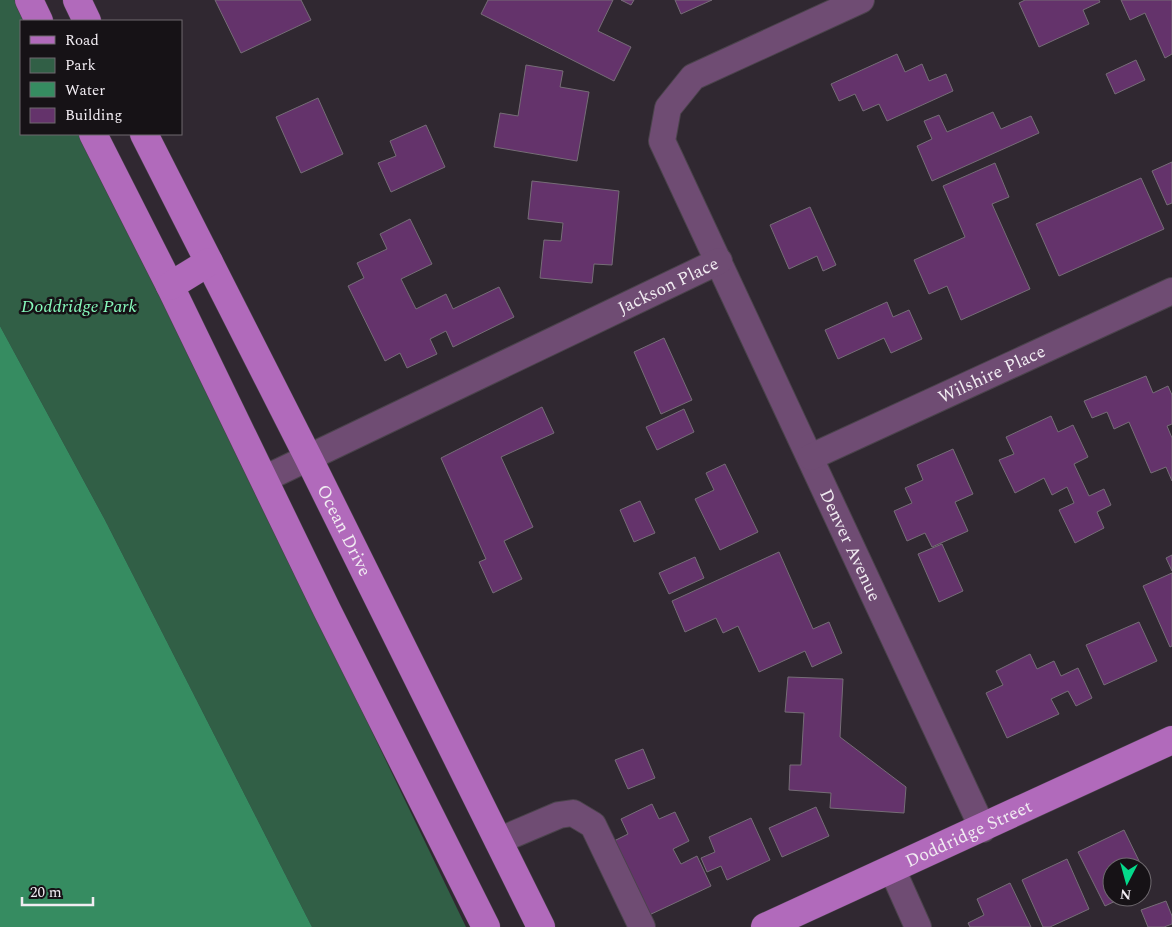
<svg xmlns="http://www.w3.org/2000/svg" width="1172" height="927" viewBox="0 0 1172 927" font-family="Spectral,serif">
  <style>
    .green { fill: #315f46 }
    .water { fill: #368c61 }
    .building { fill: #64336b; stroke: #766d77 }
    .lines { fill: none; stroke-linecap: round; stroke-linejoin: round }
    .minor-casing { stroke: #4b434c; stroke-width: 28 }
    .major-casing { stroke: #4b434c; stroke-width: 29 }
    .minor { stroke: #6f4c73; stroke-width: 26 }
    .major { stroke: #b16abb; stroke-width: 28 }
    .labels { text-anchor: middle; stroke-width: 5; stroke-linejoin: round; paint-order: stroke }
    .street-label { font-size: 18px; fill: #f1ecf2; stroke: #161216 }
    .park-label { font-size: 18px; font-style: italic; fill: #87fabc; stroke: #161216 }
  </style>
  <rect width="100%" height="100%" fill="#302831"/>
  <path class="green" d="M0,0h19l10,21h-8v113h63l382,793h-154l-207,-407 -105,-194z"/>
  <path class="water" d="M0,326l105,194 207,407h-312z"/>
  <path class="building" d="M215,0h86l10,20 -70,33z
    M488,0h125l-15,31 33,16 -17,34 -133,-67z
    M621,0h13l-3,5z
    M675,0h37l-31,14z
    M1025,0h74l1,2 -17,8 6,14 -50,23 -20,-44z
    M1121,0h51v54l-7,4 -20,-45 -15,7z
    M897,54l8,18 17,-8 7,17 17,-7 7,17 -66,30 -8,-17 -16,7 -8,-17 -16,7 -8,-17z
    M1136,60l9,20 -30,14 -9,-20z
    M526,65l37,6 -3,16 29,5 -12,69 -83,-14 6,-34 18,3z
    M318,98l25,56 -42,19 -25,-56z
    M993,112l8,17 30,-13 8,17 -107,48 -15,-35 15,-7 -8,-18 15,-6 8,17z
    M426,125l19,42 -54,25 -13,-29 18,-7 -6,-15z
    M1172,162v41l-5,2 -15,-34z
    M995,163l14,34 -17,7 38,85 -69,31 -14,-34 -18,8 -15,-34 51,-23 -22,-51z
    M1141,178l23,51 -105,47 -23,-52z
    M532,181l87,10 -7,74 -18,-1 -2,19 -52,-5 4,-38 17,1 2,-18 -35,-4z
    M810,207l26,58 -13,6 -6,-15 -28,13 -19,-44z
    M410,219l22,45 -31,15 15,30 30,-15 7,15 46,-22 15,30 -61,30 -7,-16 -16,8 7,15 -30,14 -7,-15 -15,8 -37,-75 16,-8 -7,-15 30,-14 -7,-15z
    M887,302l6,15 16,-7 13,29 -31,14 -7,-15 -46,21 -13,-29z
    M664,338l28,62 -31,14 -27,-62z
    M1146,376l7,17 15,-7 4,9v29l-5,2 5,12v43l-6,-14 -15,6 -22,-51 -15,7 -7,-17 -15,6 -8,-17z
    M542,407l12,26 -53,24 32,70 -29,14 18,38 -29,14 -14,-31 7,-3 -45,-101z
    M684,409l10,23 -37,18 -11,-23z
    M1051,416l7,16 15,-7 15,32 -14,7 15,32 15,-7 7,16 -14,7 7,16 -29,15 -16,-33 15,-7 -7,-16 -15,8 -8,-17 -29,15 -16,-33 15,-6 -8,-17z
    M953,449l20,45 -18,8 13,29 -36,16 -7,-14 -18,8 -13,-30 18,-8 -7,-15 18,-8 -6,-15z
    M725,464l33,68 -38,18 -25,-51 19,-9 -8,-17z
    M640,501l15,32 -21,9 -14,-32z
    M942,544l21,47 -24,11 -21,-48z
    M779,552l34,77 16,-7 13,31 -30,14 -7,-16 -46,21 -21,-46 -15,7 -7,-15 -31,14 -13,-31z
    M1172,555v16l-6,-13z
    M695,557l9,21 -35,16 -10,-21z
    M1172,573v73l-2,1 -27,-61z
    M1139,622l18,39 -53,24 -18,-40z
    M1030,654l7,15 17,-8 7,15 17,-8 14,30 -16,8 -8,-15 -17,8 8,15 -52,24 -21,-45 17,-8 -7,-14z
    M788,677l55,2 -3,58 66,50 -2,26 -74,-5 1,-15 -42,-3 1,-25h11l3,-52 -19,-1z
    M643,749l12,29 -27,11 -13,-29z
    M652,804l7,15 16,-7 14,29 -16,8 8,15 16,-8 14,30 -64,30 -35,-74 16,-8 -7,-15z
    M816,807l13,29 -47,21 -13,-29z
    M751,818l19,42 -43,20 -6,-14 -14,6 -6,-14 14,-6 -6,-15z
    M1124,830l18,37h-30v30h12l-19,9 -27,-54z
    M1067,859l22,50 -39,18h-7l-21,-47z
    M1142,868l8,17 -8,4z
    M1010,883l21,44h-61l-2,-4 16,-8 -7,-16z
    M1166,901l6,15v8l-8,3h-16l-7,-17z"/>
  <g class="lines">
    <defs>
      <g id="minor">
        <path id="s1" d="M861,0l-168,77 -25,31 -6,33 321,688"/>
        <path id="s2" d="M811,457l361,-166"/>
        <path id="s3" d="M264,479l455,-218"/>
        <path d="M498,841l61,-26 14,-2 20,12 49,102"/>
        <path d="M892,869l26,58"/>
      </g>
      <g id="major">
        <path d="M29,0l10,21"/>
        <path d="M77,0l10,21"/>
        <path d="M93,134l77,152 157,324 159,317"/>
        <path id="s4" d="M144,134l165,325 232,468"/>
        <path d="M170,286l39,-24"/>
        <path id="s5" d="M765,927l407,-187"/>
      </g>
    </defs>
    <use href="#minor" class="minor-casing"/>
    <use href="#major" class="major-casing"/>
    <use href="#minor" class="minor"/>
    <use href="#major" class="major"/>
  </g>
  <g class="labels">
    <g class="street-label">
      <text dy="6" stroke="none"><textPath href="#s3" startOffset="448">Jackson Place</textPath></text>
      <text dy="6" stroke="none"><textPath href="#s2" startOffset="199">Wilshire Place</textPath></text>
      <text dy="6" stroke="none"><textPath href="#s4" startOffset="444">Ocean Drive</textPath></text>
      <text dy="6" stroke="none"><textPath href="#s1" startOffset="704">Denver Avenue</textPath></text>
      <text dy="6" stroke="none"><textPath href="#s5" startOffset="224">Doddridge Street</textPath></text>
    </g>
    <g class="park-label">
      <text x="79" y="312">Doddridge Park</text>
    </g>
  </g>
  <rect x="20" y="20" width="162" height="115" fill="#161216" stroke="#6e696e"/>
  <rect x="30" y="36" width="25" height="8" fill="#b16abb" stroke="#6e696e"/>
  <text x="65" y="45" font-size="15" fill="#f1ecf2">Road</text>
  <rect x="30" y="58" width="25" height="15" fill="#315f46" stroke="#6e696e"/>
  <text x="65" y="70" font-size="15" fill="#f1ecf2">Park</text>
  <rect x="30" y="82" width="25" height="15" fill="#368c61" stroke="#6e696e"/>
  <text x="65" y="95" font-size="15" fill="#f1ecf2">Water</text>
  <rect x="30" y="108" width="25" height="15" fill="#64336b" stroke="#6e696e"/>
  <text x="65" y="120" font-size="15" fill="#f1ecf2">Building</text>
  <g transform="translate(1127 882) rotate(186)"><circle r="24" fill="#161216" stroke="#6e696e"/>
  <path d="M0-4L9 19L0 12L-9 19Z" fill="#04d98b"/>
  <text y="-8" font-size="14" font-weight="bold" text-anchor="middle" fill="#f1ecf2">N</text>
  </g>
  <path d="M22 897v8h71v-8" fill="none" stroke="#f1ecf2" stroke-width="2.5"/>
  <text x="30" y="897" font-size="15" fill="#f1ecf2" stroke="#161216" stroke-width="4" paint-order="stroke">20 m</text>
</svg>
